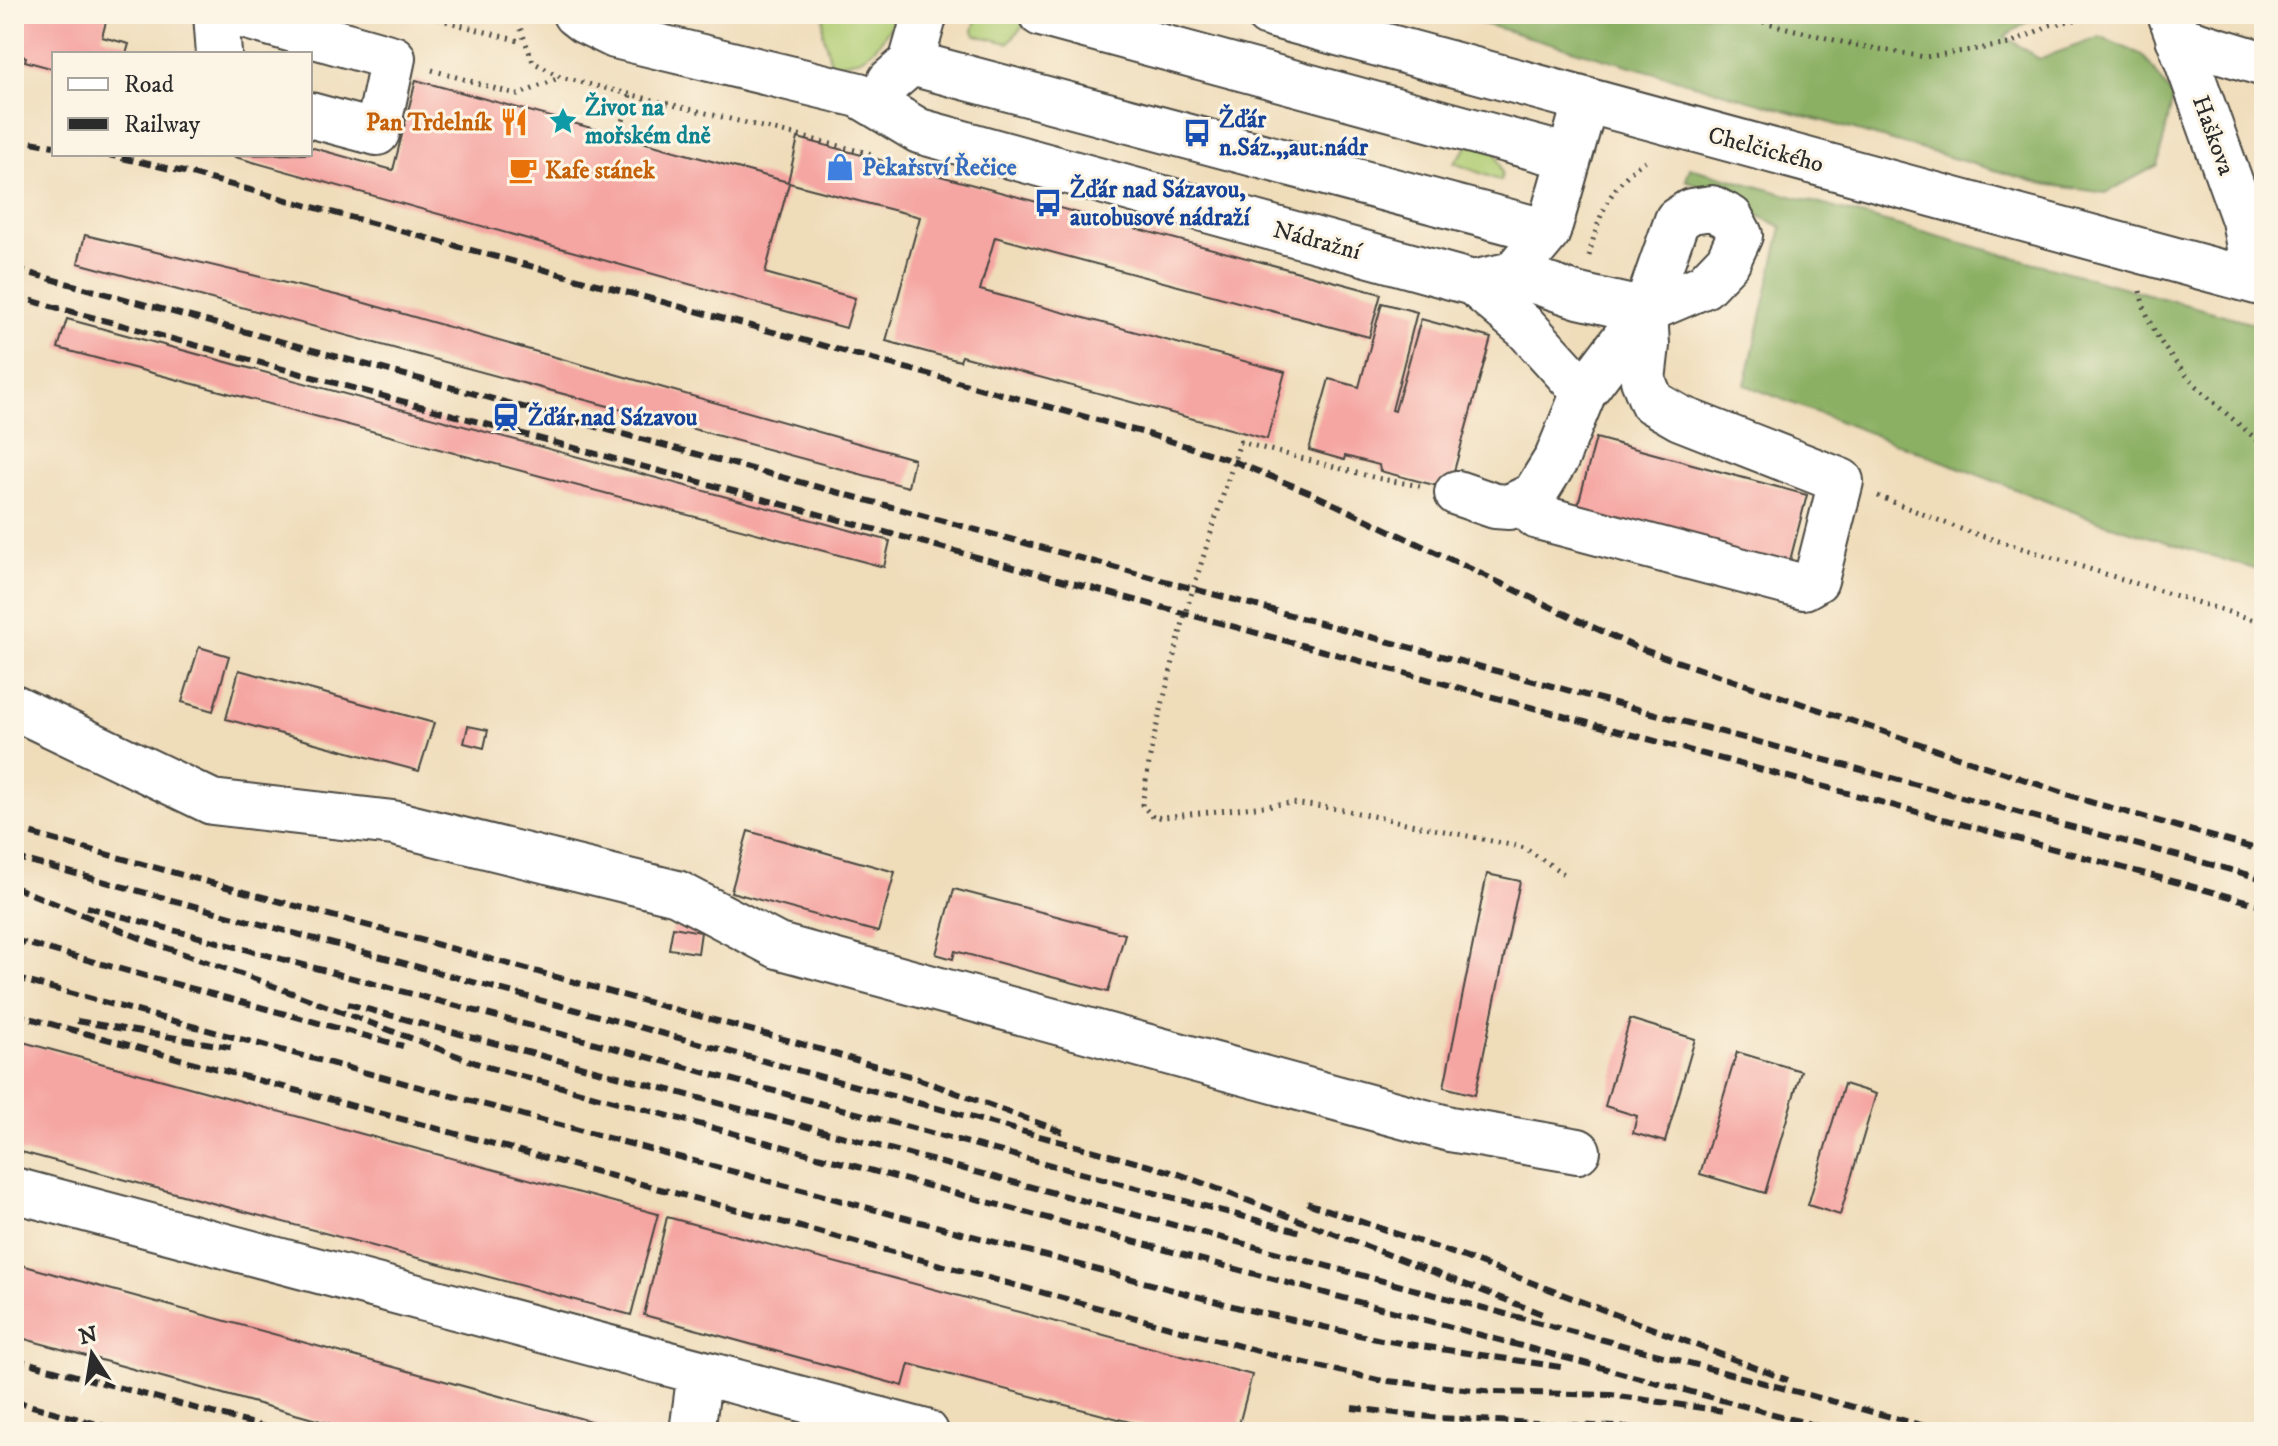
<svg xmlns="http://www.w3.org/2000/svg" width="2278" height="1446" viewBox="0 0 2278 1446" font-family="'IM FELL DW Pica',serif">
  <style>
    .green { fill: #afcc72; stroke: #6d7c4e; stroke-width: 2 }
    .forest { fill: #8bb064; stroke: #5b6e48; stroke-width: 2 }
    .building { fill: #f5a5a2 }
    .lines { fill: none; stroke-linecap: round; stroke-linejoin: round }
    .minor-casing { stroke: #484640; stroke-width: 48 }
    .path { stroke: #484640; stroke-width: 5; stroke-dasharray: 2 6; stroke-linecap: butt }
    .minor { stroke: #fff; stroke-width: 44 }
    .rail { stroke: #2b2b2b; stroke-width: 6; stroke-dasharray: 12 6; stroke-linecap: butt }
    .labels { text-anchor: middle; stroke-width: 6; stroke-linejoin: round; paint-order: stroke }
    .culture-label { font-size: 24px; font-weight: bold; fill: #0d838f; stroke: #fcf5e5; text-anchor: start }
    .transit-label { font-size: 24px; font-weight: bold; fill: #164399; stroke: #fcf5e5; text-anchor: start }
    .food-label { font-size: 24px; font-weight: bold; fill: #c56008; stroke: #fcf5e5; text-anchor: end }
    .street-label { font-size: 24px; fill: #2b2b2b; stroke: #fcf5e5 }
    .shop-label { font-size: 24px; font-weight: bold; fill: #366cbe; stroke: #fcf5e5; text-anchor: start }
  </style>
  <rect width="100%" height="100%" fill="#fcf5e5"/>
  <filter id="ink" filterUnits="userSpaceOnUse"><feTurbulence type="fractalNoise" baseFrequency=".0125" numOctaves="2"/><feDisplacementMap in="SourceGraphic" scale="16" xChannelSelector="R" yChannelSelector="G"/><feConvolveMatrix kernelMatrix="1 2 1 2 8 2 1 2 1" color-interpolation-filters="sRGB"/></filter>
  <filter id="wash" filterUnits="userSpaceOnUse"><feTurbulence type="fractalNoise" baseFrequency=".006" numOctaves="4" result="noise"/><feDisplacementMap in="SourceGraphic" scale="32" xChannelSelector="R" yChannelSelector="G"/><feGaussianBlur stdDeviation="1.8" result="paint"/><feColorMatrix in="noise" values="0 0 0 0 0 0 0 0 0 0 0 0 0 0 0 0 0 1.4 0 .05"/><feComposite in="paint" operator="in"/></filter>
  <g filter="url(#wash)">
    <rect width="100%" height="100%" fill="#efdcb9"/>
    <path class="green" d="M824,14h49l21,6c-17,30 -27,42 -63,44l-8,-31z
      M1021,18l3,7 -16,18 -33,-8 -2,-4 3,-12z
      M1471,142l25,11 6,20 -1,8 -47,-18z"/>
    <path class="forest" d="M1449,14h592l-36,22 34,23 61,-22 43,18 30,42 -15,68 -52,28 -63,-9z
      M1690,168l574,158v246l-166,-51 -353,-136 37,-158 -96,-47z"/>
    <g id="blocks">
      <path class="building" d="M14,14h94l-6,23 27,7 -3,10h-72v15l-29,-8 1,-4 -12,-3z
        M416,80l372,102 10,-44 583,156 -12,43 -374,-100 -15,53 305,82 -18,67 -305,-83 -2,5 -74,-20 34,-124 -131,-34 -24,90 90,25 -9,30 -618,-173 82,-1v-7l83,23z
        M85,235l255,61 574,163 -6,28 -830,-224z
        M1382,303l35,9 -25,98 3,1 26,-92 70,19 -42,151 -69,-18 -1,-6 -34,-9 -1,4 -35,-10 20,-71 30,8z
        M67,319l823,222 -6,26 -826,-219z
        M1596,438l211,57 -20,77 -212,-56z
        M199,647l30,9 -16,55 -31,-9z
        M239,670l195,53 -15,48 -193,-52z
        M468,726l20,4 -4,18 -20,-5z
        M748,831l147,41 -17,60 -147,-40z
        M1487,874l33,7 -45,214 -31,-8z
        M954,889l171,45 -17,58 -153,-41 -2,8 -17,-5z
        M673,927l28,5 -3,21 -29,-4z
        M1630,1019l65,20 -30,103 -32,-9 4,-17 -32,-10z
        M19,1041l639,173 -27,101 -617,-165v-92z
        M1737,1052l64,19 -36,122 -65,-19z
        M1844,1084l32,10 -36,121 -32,-10z
        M667,1217l585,158 -15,57h-69l-259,-68 -6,22 -259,-71z
        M14,1263l613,168v1h-267l-346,-96z"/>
    </g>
  </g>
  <g filter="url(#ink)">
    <use href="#blocks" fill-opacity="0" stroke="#484640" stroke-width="2"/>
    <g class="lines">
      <defs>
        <path id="minor" d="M216,14l3,40
          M236,14l157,44 -16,75 -67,-18
          M575,14l9,7 31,15 244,59 60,36 554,152 40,-9 35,-42 38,-132
          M1041,14l528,143
          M1268,14l996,270
          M2170,14l74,206 11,61
          M2178,38l86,26
          M911,63l637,169
          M890,81l21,-18 14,-49
          M1473,283l53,45 58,64
          M1457,493l38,13 14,1 25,-12 23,-37 27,-66 61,-81 32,-91 14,-9 21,-3 19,10 9,17 -12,26 -24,25 -59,25 -66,-15 -66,-22
          M1520,502l18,15 266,70 12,-7 25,-99 -161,-63 -28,-16 -9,-22 4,-35 -2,-34
          M14,707l198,95 181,21 284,70 101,53 672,183 128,22
          M14,1190l912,242
          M692,1432l8,-60"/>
      </defs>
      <use href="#minor" class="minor-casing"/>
      <path class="path" d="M432,14l9,6 82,22
        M515,14l18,48 27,15 316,78
        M1732,14l118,30 75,13 85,-13 40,-19 44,-9h36
        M432,70l86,25 41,-17
        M619,136l11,-41
        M1589,256c9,-40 22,-74 59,-97
        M2140,291c14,68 74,111 124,155
        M1420,486l-44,-8 -136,-36 -55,172 -33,131 -10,60 12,13 138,-15 47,6 186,39 39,26
        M1878,496l85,34 301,93"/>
      <use href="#minor" class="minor"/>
      <path class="rail" d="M14,139l40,7
        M104,154l80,18 961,261 88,28 78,32 324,154 452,154 177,50
        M14,269l2250,610
        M14,296l2250,610
        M14,829l784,214 112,33 153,56
        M14,857l1165,317 366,141
        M14,887l136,55 105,37 229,87 1356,366
        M87,907l1214,325
        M14,940l389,106
        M14,978l1226,330 141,32 180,27
        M348,1004l1599,428
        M14,1014l1270,344 94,22 116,12 117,3 113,16
        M77,1021l158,27
        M1307,1203l157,54 324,123
        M14,1359l269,73
        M14,1401l112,31
        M1352,1408l87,10 233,12
        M1661,1431l44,1"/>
    </g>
  </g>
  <defs>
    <symbol id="sight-bare" viewBox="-9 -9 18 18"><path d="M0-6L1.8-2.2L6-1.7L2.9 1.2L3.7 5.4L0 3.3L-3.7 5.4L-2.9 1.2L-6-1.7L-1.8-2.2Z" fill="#0f9aa8" stroke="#fcf5e5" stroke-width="2.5" paint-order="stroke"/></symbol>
    <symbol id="restaurant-bare" viewBox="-9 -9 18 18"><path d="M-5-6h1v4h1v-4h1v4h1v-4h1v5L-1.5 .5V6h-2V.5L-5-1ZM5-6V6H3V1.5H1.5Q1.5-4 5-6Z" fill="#e8710a" stroke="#fcf5e5" stroke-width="2.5" paint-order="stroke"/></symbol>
    <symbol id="bus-bare" viewBox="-9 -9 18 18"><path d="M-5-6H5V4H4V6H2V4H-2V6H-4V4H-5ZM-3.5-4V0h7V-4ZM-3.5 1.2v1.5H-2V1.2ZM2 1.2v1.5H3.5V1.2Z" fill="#1a4fb4" stroke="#fcf5e5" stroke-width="2.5" paint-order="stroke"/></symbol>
    <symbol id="shop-bare" viewBox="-9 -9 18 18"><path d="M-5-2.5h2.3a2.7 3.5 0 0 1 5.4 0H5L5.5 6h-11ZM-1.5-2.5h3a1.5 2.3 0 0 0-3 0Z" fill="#3f7fe0" stroke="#fcf5e5" stroke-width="2.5" paint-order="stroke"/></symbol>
    <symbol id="cafe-bare" viewBox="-9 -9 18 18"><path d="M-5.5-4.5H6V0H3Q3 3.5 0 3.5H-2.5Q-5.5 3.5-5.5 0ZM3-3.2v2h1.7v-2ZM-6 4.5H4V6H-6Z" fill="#e8710a" stroke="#fcf5e5" stroke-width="2.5" paint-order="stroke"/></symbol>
    <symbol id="station-bare" viewBox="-9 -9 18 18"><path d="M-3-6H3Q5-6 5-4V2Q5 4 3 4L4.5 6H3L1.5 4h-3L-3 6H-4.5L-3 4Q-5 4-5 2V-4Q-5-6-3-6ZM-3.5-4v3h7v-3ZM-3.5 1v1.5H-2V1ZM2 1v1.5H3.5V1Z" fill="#1a4fb4" stroke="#fcf5e5" stroke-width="2.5" paint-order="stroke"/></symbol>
  </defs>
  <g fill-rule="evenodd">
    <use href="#sight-bare" x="543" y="101" width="40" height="40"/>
    <use href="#restaurant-bare" x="494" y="102" width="40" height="40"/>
    <use href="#bus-bare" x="1177" y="113" width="40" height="40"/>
    <use href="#shop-bare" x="820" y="147" width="40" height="40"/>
    <use href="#cafe-bare" x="503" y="150" width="40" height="40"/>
    <use href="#bus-bare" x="1028" y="183" width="40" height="40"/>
    <use href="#station-bare" x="486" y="397" width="40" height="40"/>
  </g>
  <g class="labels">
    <g class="culture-label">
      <text x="585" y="115">Život na<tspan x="585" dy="28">mořském dně</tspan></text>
    </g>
    <g class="transit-label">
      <text x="1219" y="127">Žďár<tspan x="1219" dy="28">n.Sáz.,,aut.nádr</tspan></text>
      <text x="1070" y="197">Žďár nad Sázavou,<tspan x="1070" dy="28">autobusové nádraží</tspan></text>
      <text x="528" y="425">Žďár nad Sázavou</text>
    </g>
    <g class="food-label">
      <text x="492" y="130">Pan Trdelník</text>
      <text x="545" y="178" text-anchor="start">Kafe stánek</text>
    </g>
    <g class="street-label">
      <text transform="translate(2214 135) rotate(70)" y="8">Haškova</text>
      <text transform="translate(1766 149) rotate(15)" y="8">Chelčického</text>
      <text transform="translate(1317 240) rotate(15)" y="8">Nádražní</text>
    </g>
    <g class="shop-label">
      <text x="862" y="175">Pekařství Řečice</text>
    </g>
  </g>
  <rect width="2278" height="1446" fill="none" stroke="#fcf5e5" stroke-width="48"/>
  <rect x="52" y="52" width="260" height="104" fill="#fcf5e5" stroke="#a8a49b" stroke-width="2"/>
  <rect x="68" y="78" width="40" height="12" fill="#ffffff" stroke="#a8a49b" stroke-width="2"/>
  <text x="124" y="92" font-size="24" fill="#2b2b2b">Road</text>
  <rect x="68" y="118" width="40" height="12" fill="#2b2b2b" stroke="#a8a49b" stroke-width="2"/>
  <text x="124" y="132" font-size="24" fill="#2b2b2b">Railway</text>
  <g transform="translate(92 1354) rotate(348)" stroke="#fcf5e5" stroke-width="6" paint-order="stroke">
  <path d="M0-6L14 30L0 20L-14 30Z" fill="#2b2b2b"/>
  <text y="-12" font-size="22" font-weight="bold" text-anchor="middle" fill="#2b2b2b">N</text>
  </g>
</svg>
